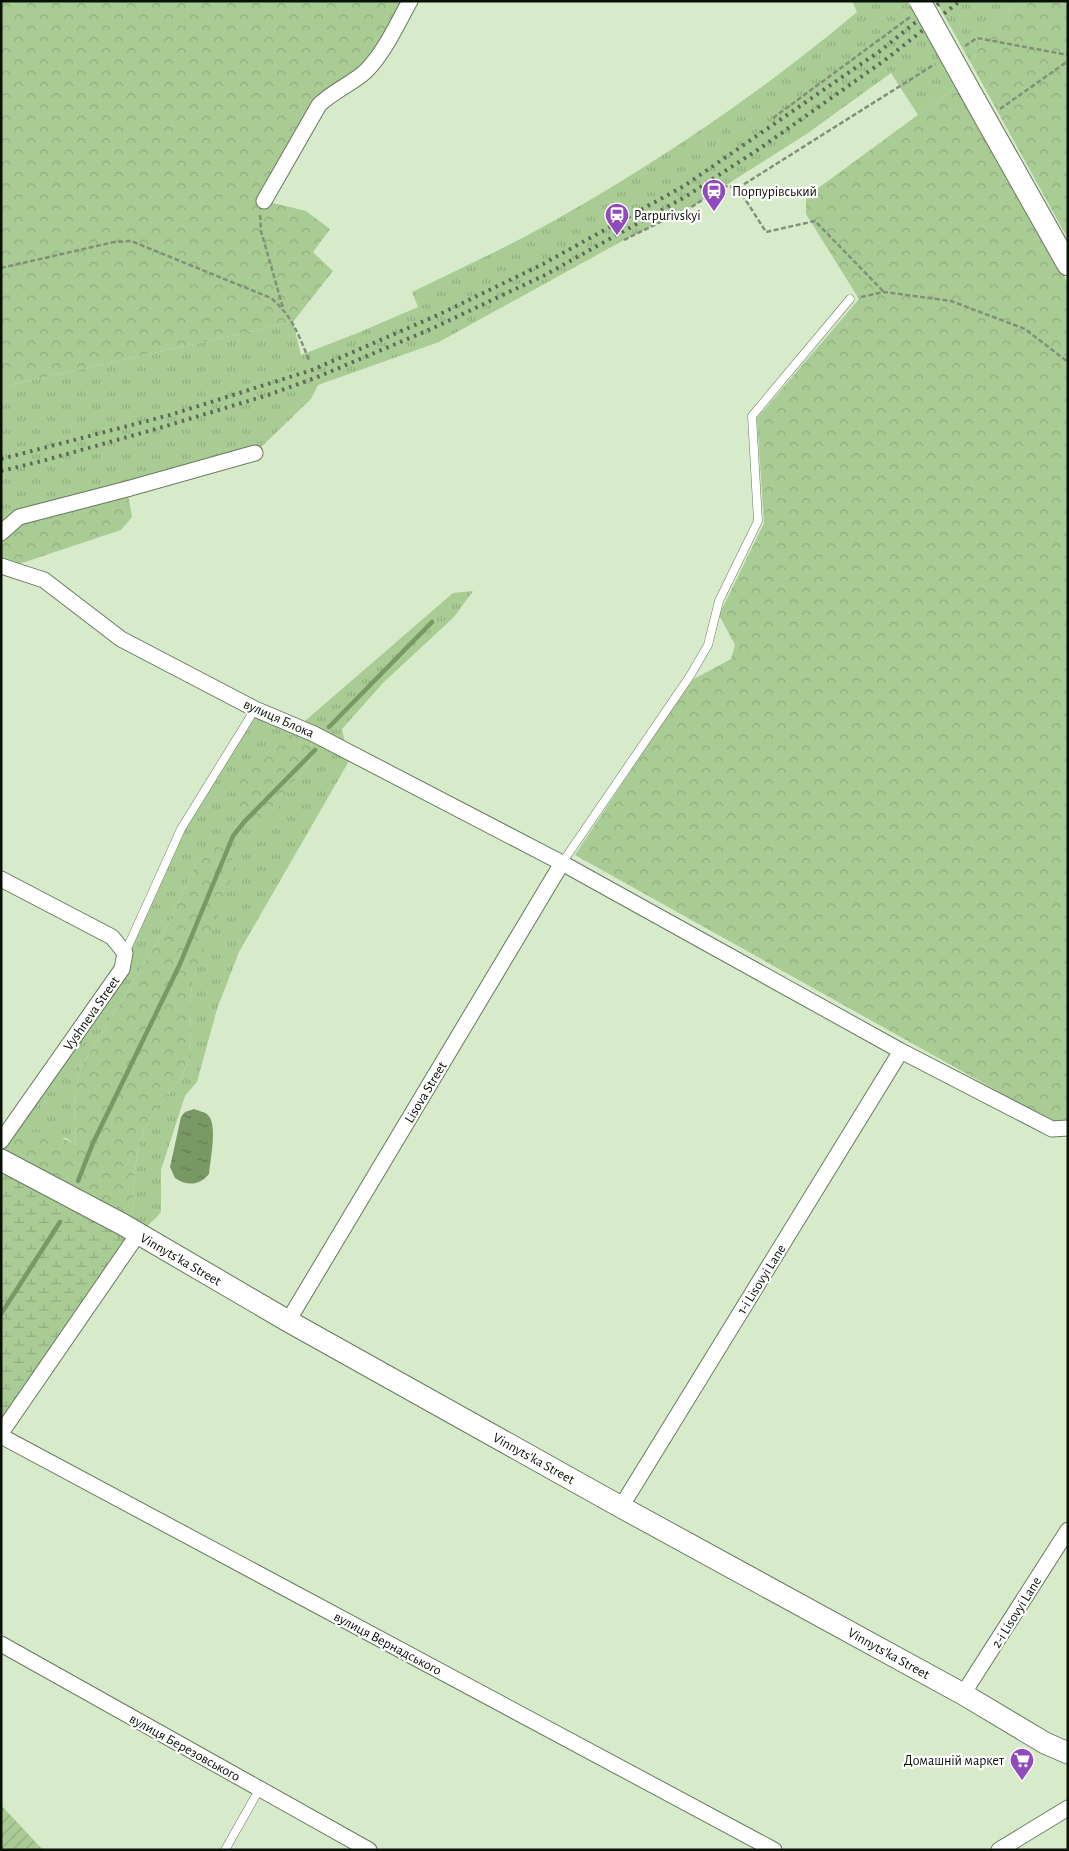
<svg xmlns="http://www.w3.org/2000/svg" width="1069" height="1851" viewBox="0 0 1069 1851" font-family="'Alegreya Sans',sans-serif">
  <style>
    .grass { fill: url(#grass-tufts); fill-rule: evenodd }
    .forest { fill: url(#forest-crowns) }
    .wetland { fill: url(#wetland-marsh) }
    .garden { fill: url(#garden-furrows) }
    .water { fill: url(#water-ripples) }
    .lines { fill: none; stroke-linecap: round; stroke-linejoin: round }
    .stream { stroke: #789964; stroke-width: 4.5 }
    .lane-casing { stroke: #687a5e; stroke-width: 9 }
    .street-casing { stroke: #687a5e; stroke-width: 17 }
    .secondary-casing { stroke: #687a5e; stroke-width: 23 }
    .path { stroke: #829079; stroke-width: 2.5; stroke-dasharray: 5 2.5; stroke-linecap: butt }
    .lane { stroke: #fff; stroke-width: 8 }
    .street { stroke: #fff; stroke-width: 15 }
    .secondary { stroke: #fff; stroke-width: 21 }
    .rail { stroke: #5e6a57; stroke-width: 4; stroke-dasharray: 2.5 5; stroke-linecap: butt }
    .secondary-bridge-casing { stroke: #687a5e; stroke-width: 23; stroke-linecap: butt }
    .secondary-bridge { stroke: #fff; stroke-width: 21 }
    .labels { text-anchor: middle; stroke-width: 4.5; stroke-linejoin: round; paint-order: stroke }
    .poi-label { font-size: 14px; fill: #091006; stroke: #fff; text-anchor: start }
    .street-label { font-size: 14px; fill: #091006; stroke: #fff }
  </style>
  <defs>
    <pattern id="grass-tufts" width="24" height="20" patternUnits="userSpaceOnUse" patternTransform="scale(1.25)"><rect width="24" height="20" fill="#a9cc95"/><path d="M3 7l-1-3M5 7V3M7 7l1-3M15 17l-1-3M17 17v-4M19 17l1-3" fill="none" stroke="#90ae7f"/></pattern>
    <pattern id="forest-crowns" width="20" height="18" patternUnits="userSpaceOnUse" patternTransform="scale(1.25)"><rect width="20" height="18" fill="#a9cc95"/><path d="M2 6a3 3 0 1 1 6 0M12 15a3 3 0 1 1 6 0" fill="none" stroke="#90ae7f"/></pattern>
    <pattern id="wetland-marsh" width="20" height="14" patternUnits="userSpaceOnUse" patternTransform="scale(1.25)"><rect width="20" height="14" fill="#a9cc95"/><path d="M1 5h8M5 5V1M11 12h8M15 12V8" fill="none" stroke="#90ae7f"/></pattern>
    <pattern id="garden-furrows" width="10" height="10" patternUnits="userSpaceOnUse" patternTransform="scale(1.25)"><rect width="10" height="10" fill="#a9cc95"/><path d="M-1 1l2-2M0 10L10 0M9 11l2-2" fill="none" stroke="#90ae7f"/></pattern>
    <pattern id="water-ripples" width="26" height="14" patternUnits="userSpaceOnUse" patternTransform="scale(1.25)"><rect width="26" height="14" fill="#789964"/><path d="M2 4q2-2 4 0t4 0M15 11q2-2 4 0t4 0" fill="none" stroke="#617b50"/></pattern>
  </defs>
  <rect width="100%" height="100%" fill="#d7ebcb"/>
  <path class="grass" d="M852,1h56l48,86 -38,28 -27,-42 -83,60 -115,73 -69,34 -185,102 -121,43 -7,14 -56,54 -128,36 -126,32v-134l292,-65 8,33 59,-23 58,-25 -6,-15c39,-19 78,-37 116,-57 116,-63 228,-138 329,-223z
    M936,1h82l-33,34 -6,9 -7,21z
    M473,591l-19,26 -71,66 -41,46 7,32 -110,191 -22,57 -20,73 -12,14 -24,74v42l-4,5 -19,17 -16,-10 10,-13 2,-9c-1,-27 3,-65 19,-88 13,-20 28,-28 35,-54 5,-17 2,-35 2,-53 0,-12 2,-22 5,-34l3,-114 -31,67 -88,144 -5,36 2,39 -10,-7 -65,3 121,-172 59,-140 74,-120 43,18 155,-134zM311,743l3,14 -28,35 -15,29z"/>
  <path class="forest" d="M1,1h409l-36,61 -46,34 -63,105 41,10 24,18 -17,23 20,19 -40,51 -292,65z
    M1018,1h50v238l-96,-174 7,-21 6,-9z
    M956,87l112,196v838h-17l-476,-266 115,-174 41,-22 4,-14 -16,-30 45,-92 -7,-105 102,-119 -53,-85v-17z
    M127,489l5,28 -11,13 -120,40v-49z
    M298,735c12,4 15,10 16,22 -13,16 -26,31 -35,50 -3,5 -5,12 -10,15 -18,13 -36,-14 -34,-30 1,-12 27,-47 37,-52 8,-5 17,-4 26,-5z
    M216,847c16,1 17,13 18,26l-39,100c-3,12 -5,22 -5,34 0,18 3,36 -2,53 -7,26 -22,34 -35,54 -16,23 -20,61 -19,88l-2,9 -10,13 -121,-64v-13c25,-22 48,-17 75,-2l-2,-39 5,-36 88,-144 31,-67 10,-9z"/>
  <path class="wetland" d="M1,1160l137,74 -137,199z"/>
  <path class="garden" d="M1,1805l42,45h-42z"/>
  <path class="water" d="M194,1109c5,2 11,3 14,6 10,10 2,46 1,59 -10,12 -22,12 -34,4l-5,-11 11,-50 4,-5z"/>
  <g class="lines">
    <path class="stream" d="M329,727l103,-105
      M78,1181l15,-38 87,-179 53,-128 12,-15 70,-71
      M1,1314l59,-92"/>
    <defs>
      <path id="lane" d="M562,863l128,-187 18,-31 11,-44 39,-80 -6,-105 98,-117
        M125,953l56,-124 74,-120
        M225,1850l35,-62"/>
      <path id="street" d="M264,201l55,-96c14,-14 33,-21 47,-34 19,-19 31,-47 44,-70
        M1,533l18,-16 108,-28 128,-36
        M1,566l43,14 77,59 134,70 59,25 248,129 339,188 151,78 16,-1
        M1,879l111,58 13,16 -3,16 -121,172
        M288,1321l274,-458
        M1,1433l137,-199
        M1,1436l773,414
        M621,1507l280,-456
        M1,1644l368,206
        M963,1694l105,-164
        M999,1850l69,-42"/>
      <path id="secondary" d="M975,100l93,165
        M1,1160l121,64 166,97 333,186 342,187 82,49 23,10"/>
    </defs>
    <use href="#lane" class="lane-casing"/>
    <use href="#street" class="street-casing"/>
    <use href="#secondary" class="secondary-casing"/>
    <path class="path" d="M965,46l12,-8 91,17
      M1000,109l68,-48
      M773,118l137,-101
      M738,188l28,44 49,-11 69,71
      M260,215l1,16 22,77
      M624,240l69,-34 31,-20 14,2 197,-124
      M1,268l113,-26 17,-1 140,57c22,19 27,36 38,62
      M861,297l23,-5 67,9 74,28 43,33"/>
    <use href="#lane" class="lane"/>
    <use href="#street" class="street"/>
    <use href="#secondary" class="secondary"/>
    <path class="rail" d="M1,459l169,-44 142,-45 126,-55 105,-51 141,-78 196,-135 62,-50
      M1,471l41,-10 114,-32 112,-34 47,-17 116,-49 114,-54 140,-78 74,-48 126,-89 75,-59"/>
    <defs>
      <path id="secondary-bridge" d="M920,1l55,99"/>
    </defs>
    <use href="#secondary-bridge" class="secondary-bridge-casing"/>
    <use href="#secondary-bridge" class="secondary-bridge"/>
  </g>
  <defs>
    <symbol id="station-pin" viewBox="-11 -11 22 30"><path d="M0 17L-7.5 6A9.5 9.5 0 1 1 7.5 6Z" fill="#904abe" stroke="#fff"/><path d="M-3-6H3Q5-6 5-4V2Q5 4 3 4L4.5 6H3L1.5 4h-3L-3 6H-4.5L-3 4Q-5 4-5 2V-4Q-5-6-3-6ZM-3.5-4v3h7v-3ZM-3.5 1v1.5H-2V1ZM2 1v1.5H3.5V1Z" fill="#fff"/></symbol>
    <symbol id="supermarket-pin" viewBox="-11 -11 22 30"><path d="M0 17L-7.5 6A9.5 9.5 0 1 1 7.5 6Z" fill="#904abe" stroke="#fff"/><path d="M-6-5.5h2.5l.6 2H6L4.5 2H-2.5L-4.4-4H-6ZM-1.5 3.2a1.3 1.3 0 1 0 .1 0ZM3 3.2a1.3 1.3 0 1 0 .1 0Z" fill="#fff"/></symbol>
  </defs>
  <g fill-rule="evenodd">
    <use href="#station-pin" x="700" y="177" width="28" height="38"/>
    <use href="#station-pin" x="603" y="201" width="28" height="38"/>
    <use href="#supermarket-pin" x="1008" y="1746" width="28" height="38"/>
  </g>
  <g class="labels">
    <g class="poi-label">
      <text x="732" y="196">Порпурівський</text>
      <text x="634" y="220">Parpurivskyi</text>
      <text x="1004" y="1765" text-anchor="end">Домашній маркет</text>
    </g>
    <g class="street-label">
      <text transform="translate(279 718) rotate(24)" y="5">вулиця Блока</text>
      <text transform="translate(91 1013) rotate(-55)" y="5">Vyshneva Street</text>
      <text transform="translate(425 1092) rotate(-59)" y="5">Lisova Street</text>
      <text transform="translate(181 1259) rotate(30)" y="5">Vinnyts'ka Street</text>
      <text transform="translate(761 1279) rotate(-58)" y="5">1-i Lisovyi Lane</text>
      <text transform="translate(534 1458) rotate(29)" y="5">Vinnyts'ka Street</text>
      <text transform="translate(1016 1612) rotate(-58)" y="5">2-i Lisovyi Lane</text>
      <text transform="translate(388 1643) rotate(28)" y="5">вулиця Вернадського</text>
      <text transform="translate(889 1653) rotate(29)" y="5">Vinnyts'ka Street</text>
      <text transform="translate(185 1747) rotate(29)" y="5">вулиця Березовського</text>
    </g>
  </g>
  <rect width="1069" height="1851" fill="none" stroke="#091006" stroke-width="5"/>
</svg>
